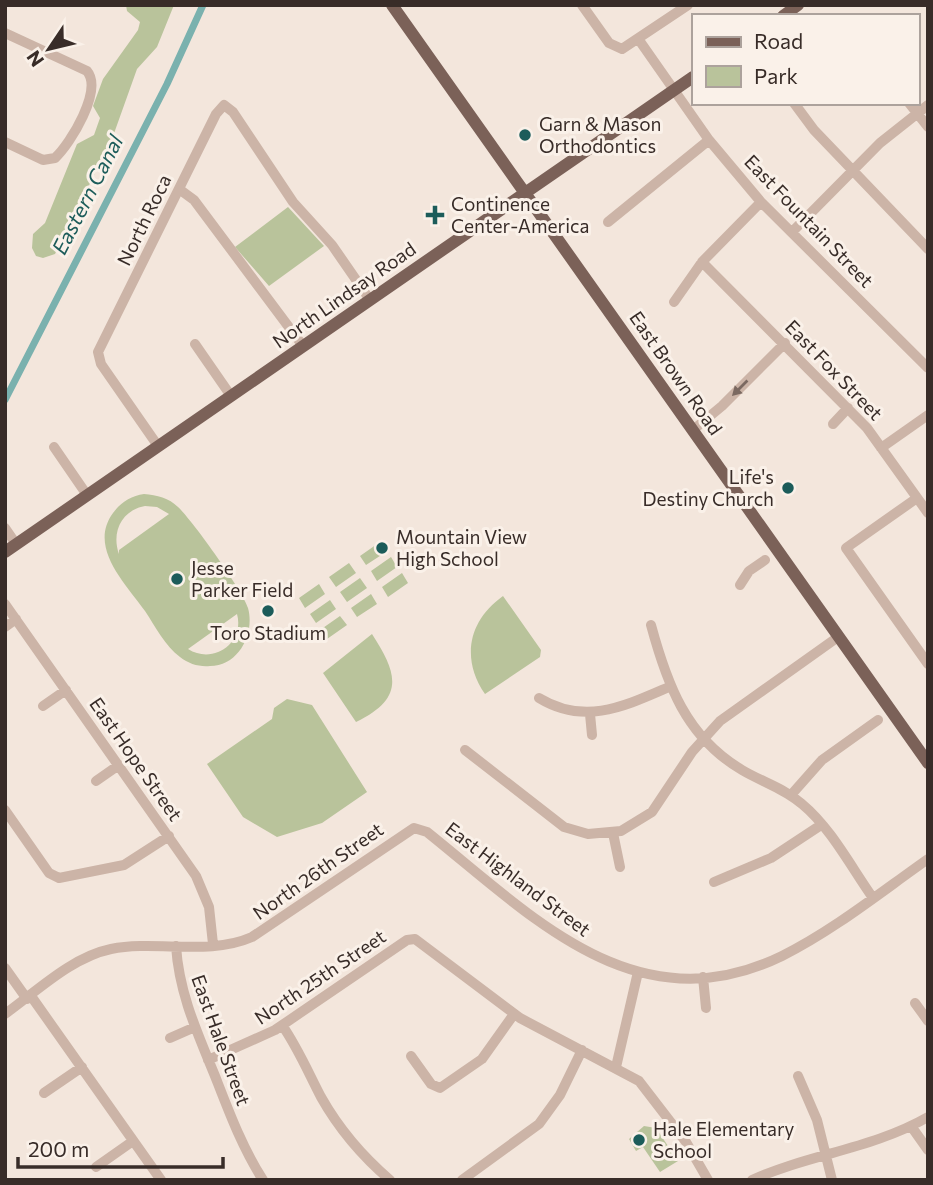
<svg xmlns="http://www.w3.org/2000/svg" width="933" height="1185" viewBox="0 0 933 1185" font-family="Commissioner,sans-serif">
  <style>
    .park { fill: #b9c39b; fill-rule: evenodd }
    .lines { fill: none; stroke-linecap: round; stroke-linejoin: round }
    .canal { stroke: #7ab1ae; stroke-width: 7 }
    .minor { stroke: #ccb4a7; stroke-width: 10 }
    .major { stroke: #7b6158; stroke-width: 12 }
    .oneway { fill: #7b6961 }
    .poi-dot { fill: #1c5c5a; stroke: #faf1e9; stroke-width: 2.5 }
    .labels { text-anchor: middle; stroke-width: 6; stroke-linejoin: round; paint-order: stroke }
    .poi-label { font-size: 19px; fill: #382c28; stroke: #faf1e9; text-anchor: start }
    .street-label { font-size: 19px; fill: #382c28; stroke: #faf1e9 }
    .water-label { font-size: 21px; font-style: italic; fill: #1c5c5a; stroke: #faf1e9 }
  </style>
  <rect width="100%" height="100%" fill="#f3e6dc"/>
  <path class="park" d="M126,5h48l-17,42 -20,22 -25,70 -57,115 -12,4 -7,-2 -4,-8 1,-14 12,-11 32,-79 17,-9 6,-17 -7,-12 10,-27 35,-49 2,-8 -13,-11z
    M288,207l36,39 -55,40 -34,-39z
    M144,494c13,1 25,4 34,13 14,13 65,84 70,101 7,25 -9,58 -38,58 -11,1 -21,-2 -30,-9 -15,-11 -25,-31 -35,-46 -20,-28 -57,-64 -32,-98 8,-11 18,-17 31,-19zM145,506l12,1 12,7 -50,36v4c-8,-22 3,-44 26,-48zM237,614c8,29 -24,51 -49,35z
    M380,542l6,10 -20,13 -6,-9z
    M391,557l6,10 -20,14 -6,-10z
    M349,563l7,10 -20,14 -7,-10z
    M402,573l6,10 -20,14 -6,-10z
    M360,578l7,10 -20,14 -7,-10z
    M319,584l6,10 -20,14 -6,-10z
    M371,594l6,10 -20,13 -6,-9z
    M503,596l38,54 -1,7 -55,37c-24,-35 -17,-73 18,-98z
    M330,600l6,9 -20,14 -6,-9z
    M340,616l7,9 -20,14 -7,-9z
    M372,634c26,40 33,64 -16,88l-33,-49z
    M287,699l25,6 55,87 -45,31 -45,14 -34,-20 -36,-53 65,-45 2,-11z
    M644,1126l12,2 22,33 -18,11 -17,-25 -7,4 -7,-12z"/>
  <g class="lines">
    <path class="canal" d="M5,400l162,-316 36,-79"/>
    <path class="minor" d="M582,5l27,38 13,6 66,-44
      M5,33l82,38c16,19 -16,72 -32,87l-12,2 -38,-18
      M639,40l70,100 52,62 167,166
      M794,103l20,27 114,119
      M909,103l19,24
      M179,189l15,11 109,146
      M608,222l101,-82
      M793,231l87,-88 48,-38
      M702,262l165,166 61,85
      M674,302l28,-40 59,-60
      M195,344l36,52
      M833,424l15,-16
      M693,430l29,-24 63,-63
      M158,446l-57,-82 -3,-12 118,-238 8,-9 9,7 60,90 39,43 38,55
      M54,447l33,48
      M881,448l47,-33
      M917,498l-71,50 82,116
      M5,528l11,16
      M740,585l9,-14 16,-11
      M5,604l191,272 13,31 4,37
      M651,625c16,59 35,112 91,145 20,12 42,18 60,34 29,24 49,63 71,94
      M5,627l11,-8
      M539,698c46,28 86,8 130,-11
      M43,706l23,-16
      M590,714l2,21
      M465,750l99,77 24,7 33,-3 31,-19 40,-60 28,-31 118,-84
      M96,781l23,-16
      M791,795l31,-35 56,-40
      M5,810l44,63 10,5 65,-13 45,-29
      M613,833l7,34
      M714,882l57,-24 50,-33
      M176,946c3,47 21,86 39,130 14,36 27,71 48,104
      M5,968l22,31
      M703,977l3,31
      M31,996l130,184
      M915,1003l13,18
      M5,1014c32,-23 67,-57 106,-65 45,-9 98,7 141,-12l162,-109 13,4c105,84 209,195 355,124 52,-26 99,-64 146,-97
      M282,1025c16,23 26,47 39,72 18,32 41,59 69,83
      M170,1038l25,-11
      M411,1056l20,28 9,4 42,-29 32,-45
      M208,1060l67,-30 132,-90 8,-1 105,79 119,63 47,61 22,38
      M616,1067l22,-95
      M798,1076l19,44 15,60
      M44,1093l38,-26
      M911,1126l17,24
      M96,1167l37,-26
      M462,1180l77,-56 21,-29 22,-45
      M752,1180c57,-26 120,-31 176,-63"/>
    <path class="major" d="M392,5l536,758
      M783,16l15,-11
      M5,552l688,-475"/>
  </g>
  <defs><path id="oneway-solid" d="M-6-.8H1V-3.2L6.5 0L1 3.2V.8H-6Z" transform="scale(1.75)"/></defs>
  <use class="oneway" href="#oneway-solid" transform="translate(740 388) rotate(135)"/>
  <g class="poi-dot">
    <circle cx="525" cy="135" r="7"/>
    <path d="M431.5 204.5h7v7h7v7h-7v7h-7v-7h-7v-7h7z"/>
    <circle cx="788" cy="488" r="7"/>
    <circle cx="382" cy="548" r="7"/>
    <circle cx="177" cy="579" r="7"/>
    <circle cx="268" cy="611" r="7"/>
    <circle cx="639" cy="1140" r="7"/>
  </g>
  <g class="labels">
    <g class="poi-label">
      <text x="539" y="131">Garn &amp; Mason<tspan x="539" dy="22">Orthodontics</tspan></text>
      <text x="451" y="211">Continence<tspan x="451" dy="22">Center-America</tspan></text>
      <text x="774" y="484" text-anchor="end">Life's<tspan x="774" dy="22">Destiny Church</tspan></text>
      <text x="396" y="544">Mountain View<tspan x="396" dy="22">High School</tspan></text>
      <text x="191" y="575">Jesse<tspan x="191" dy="22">Parker Field</tspan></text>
      <text x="268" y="640" text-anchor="middle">Toro Stadium</text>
      <text x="653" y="1136">Hale Elementary<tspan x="653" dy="22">School</tspan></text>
    </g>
    <g class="street-label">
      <text transform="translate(144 220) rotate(-64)" y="7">North Roca</text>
      <text transform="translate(809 221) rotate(46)" y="7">East Fountain Street</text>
      <text transform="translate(344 295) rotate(-35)" y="7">North Lindsay Road</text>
      <text transform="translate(834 370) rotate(46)" y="7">East Fox Street</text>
      <text transform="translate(676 373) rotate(55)" y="7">East Brown Road</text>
      <text transform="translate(136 759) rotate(55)" y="7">East Hope Street</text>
      <text transform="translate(318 871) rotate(-35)" y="7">North 26th Street</text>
      <text transform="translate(518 879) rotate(37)" y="7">East Highland Street</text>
      <text transform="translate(320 977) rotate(-34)" y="7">North 25th Street</text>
      <text transform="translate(221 1040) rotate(70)" y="7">East Hale Street</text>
    </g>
    <g class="water-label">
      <text transform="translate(88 195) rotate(-63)" y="7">Eastern Canal</text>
    </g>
  </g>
  <rect width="933" height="1185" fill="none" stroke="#382c28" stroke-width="14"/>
  <rect x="692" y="14" width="228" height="91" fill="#faf1e9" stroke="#aca29c" stroke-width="2"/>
  <rect x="706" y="37" width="35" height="10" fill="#7b6158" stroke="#aca29c" stroke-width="2"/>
  <text x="754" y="49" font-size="21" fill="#382c28">Road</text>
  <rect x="706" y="66" width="35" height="21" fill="#b9c39b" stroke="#aca29c" stroke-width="2"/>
  <text x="754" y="84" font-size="21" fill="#382c28">Park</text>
  <g transform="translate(49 49) rotate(235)" stroke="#faf1e9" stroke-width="5" paint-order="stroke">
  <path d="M0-5L12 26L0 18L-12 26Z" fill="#382c28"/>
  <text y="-10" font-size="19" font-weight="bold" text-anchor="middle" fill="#382c28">N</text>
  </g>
  <path d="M18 1157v10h205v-10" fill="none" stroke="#382c28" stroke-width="3.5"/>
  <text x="28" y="1157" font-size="21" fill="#382c28" stroke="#faf1e9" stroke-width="5" paint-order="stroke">200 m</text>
</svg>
